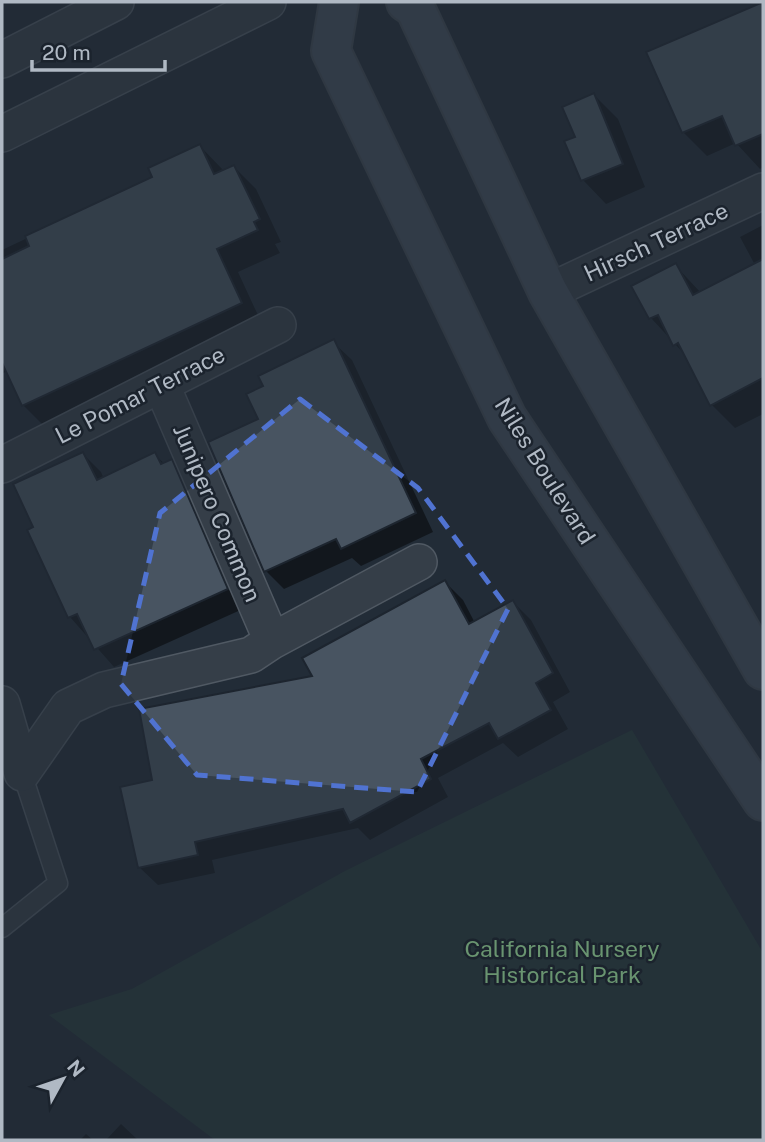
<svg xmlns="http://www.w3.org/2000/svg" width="765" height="1142" viewBox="0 0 765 1142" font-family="'Public Sans',sans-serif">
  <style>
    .green { fill: #273b3b }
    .shadow { fill: #0007 }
    .building { fill: #485461; stroke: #1d252f; stroke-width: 2 }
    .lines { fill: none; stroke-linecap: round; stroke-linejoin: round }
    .lane-casing { stroke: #505963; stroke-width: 21 }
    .street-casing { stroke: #505963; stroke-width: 38 }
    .secondary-casing { stroke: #3f4751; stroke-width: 42 }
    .lane { stroke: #353e48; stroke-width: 18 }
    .street { stroke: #353e48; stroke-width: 35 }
    .secondary { stroke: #444e5b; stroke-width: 38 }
    .marked { fill: none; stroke: #5073d1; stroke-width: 5; stroke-dasharray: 14 9; stroke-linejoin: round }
    .labels { text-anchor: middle; stroke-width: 5; stroke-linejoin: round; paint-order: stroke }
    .street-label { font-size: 23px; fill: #b0b9c4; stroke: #1b232d }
    .park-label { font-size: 23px; fill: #699470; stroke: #1b232d }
  </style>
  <rect width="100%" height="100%" fill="#222c37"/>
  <path class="green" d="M632,730l131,223v187h-548l-166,-125 83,-26 213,-118z"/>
  <path class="shadow" d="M763,4v163l-3,2 -24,-26 -29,13 -24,-24 -35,-79z
    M594,95l24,24 27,68 -39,17 -23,-24 -16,-38 10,-4z
    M200,146l24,25 10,-4 22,22 25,53 -6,2 5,9 -42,19 25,54 -217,102 -23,-23 -16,-34 -5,3v-124l152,-72z
    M763,225v189l-28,14 -23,-23 -25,-48 -36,-39 -17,-32 41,-21 26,28 54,-28 -15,-28z
    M333,342l19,18 81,172 -72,34 -9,-8 -68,31 -18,-18 -6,-151 5,-33z
    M83,454l18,18 3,7 51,-24 10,9 6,-3 18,18 56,129 -131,59 -44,-50 -35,-89z
    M445,582l18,18 12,23 38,-21 18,18 39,72 -17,10 15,27 -50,28 -15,-14 -65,35 10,19 -78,43 -12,-12 -146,32 3,13 -57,12 -19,-18 15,-86 160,-104z
    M121,1124l17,16h-32z
    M86,1134l7,6h-13z"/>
  <path class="building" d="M763,2v132l-28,12 -13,-30 -40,17 -36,-81z
    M594,93l29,71 -42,17 -17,-40 11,-4 -13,-30z
    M200,144l14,30 20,-9 26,54 -6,3 4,8 -41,19 25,54 -220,103 -20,-43v-104l27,-13 -4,-10 127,-59 -4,-9z
    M763,259v119l-53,28 -32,-63 -5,3 -15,-31 -9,4 -18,-33 45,-23 17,32z
    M334,339l82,174 -75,36 -5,-10 -72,33 -56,-130 50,-23 -12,-25 17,-8 -5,-10z
    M83,452l14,28 58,-28 6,12 11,-5 56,130 -134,61 -17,-36 -9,4 -41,-88 6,-3 -20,-43z
    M445,580l24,44 44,-24 40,73 -17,10 15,27 -53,29 -9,-16 -68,36 10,20 -81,44 -7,-14 -148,33 3,13 -60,13 -18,-81 32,-7 -13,-71 173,-33 -10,-18z"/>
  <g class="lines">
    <defs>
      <path id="lane" d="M2,928l56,-45 -36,-110"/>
      <path id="street" d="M2,60l114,-58
        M2,134l266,-132
        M548,292l215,-101
        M162,386l110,255
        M2,465l276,-140
        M2,704l20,69
        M22,773l46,-66 36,-17 147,-35 21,-14 147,-79"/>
      <path id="secondary" d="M339,2l-8,49 176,367 256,383
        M406,2l9,6 133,284 215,378"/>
    </defs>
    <use href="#lane" class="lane-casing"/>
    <use href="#street" class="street-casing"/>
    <use href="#secondary" class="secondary-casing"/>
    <use href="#lane" class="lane"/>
    <use href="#street" class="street"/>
    <use href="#secondary" class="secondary"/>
  </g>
  <path d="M0 0H765V1142H0ZM300,399l118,89 90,121 -91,183 -220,-17 -76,-91 39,-171z" fill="#222c37" fill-opacity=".55" fill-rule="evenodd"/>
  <path class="marked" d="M300,399l118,89 90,121 -91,183 -220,-17 -76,-91 39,-171z"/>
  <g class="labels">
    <g class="street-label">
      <text transform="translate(656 242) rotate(-25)" y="8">Hirsch Terrace</text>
      <text transform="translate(140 395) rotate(-27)" y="8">Le Pomar Terrace</text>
      <text transform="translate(545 471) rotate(58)" y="8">Niles Boulevard</text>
      <text transform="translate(217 513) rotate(67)" y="8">Junipero Common</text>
    </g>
    <g class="park-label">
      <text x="562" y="957">California Nursery<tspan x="562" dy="26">Historical Park</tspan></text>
    </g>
  </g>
  <rect width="765" height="1142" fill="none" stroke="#b0b9c4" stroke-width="7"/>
  <g transform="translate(63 1079) rotate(50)" stroke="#1b232d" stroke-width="5" paint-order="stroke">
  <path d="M0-5L12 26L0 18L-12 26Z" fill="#b0b9c4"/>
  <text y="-10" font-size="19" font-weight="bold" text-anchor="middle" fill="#b0b9c4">N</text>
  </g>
  <path d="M32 60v10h133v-10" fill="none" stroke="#b0b9c4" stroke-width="3.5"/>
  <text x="42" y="60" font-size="21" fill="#b0b9c4" stroke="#1b232d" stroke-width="5" paint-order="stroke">20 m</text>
</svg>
